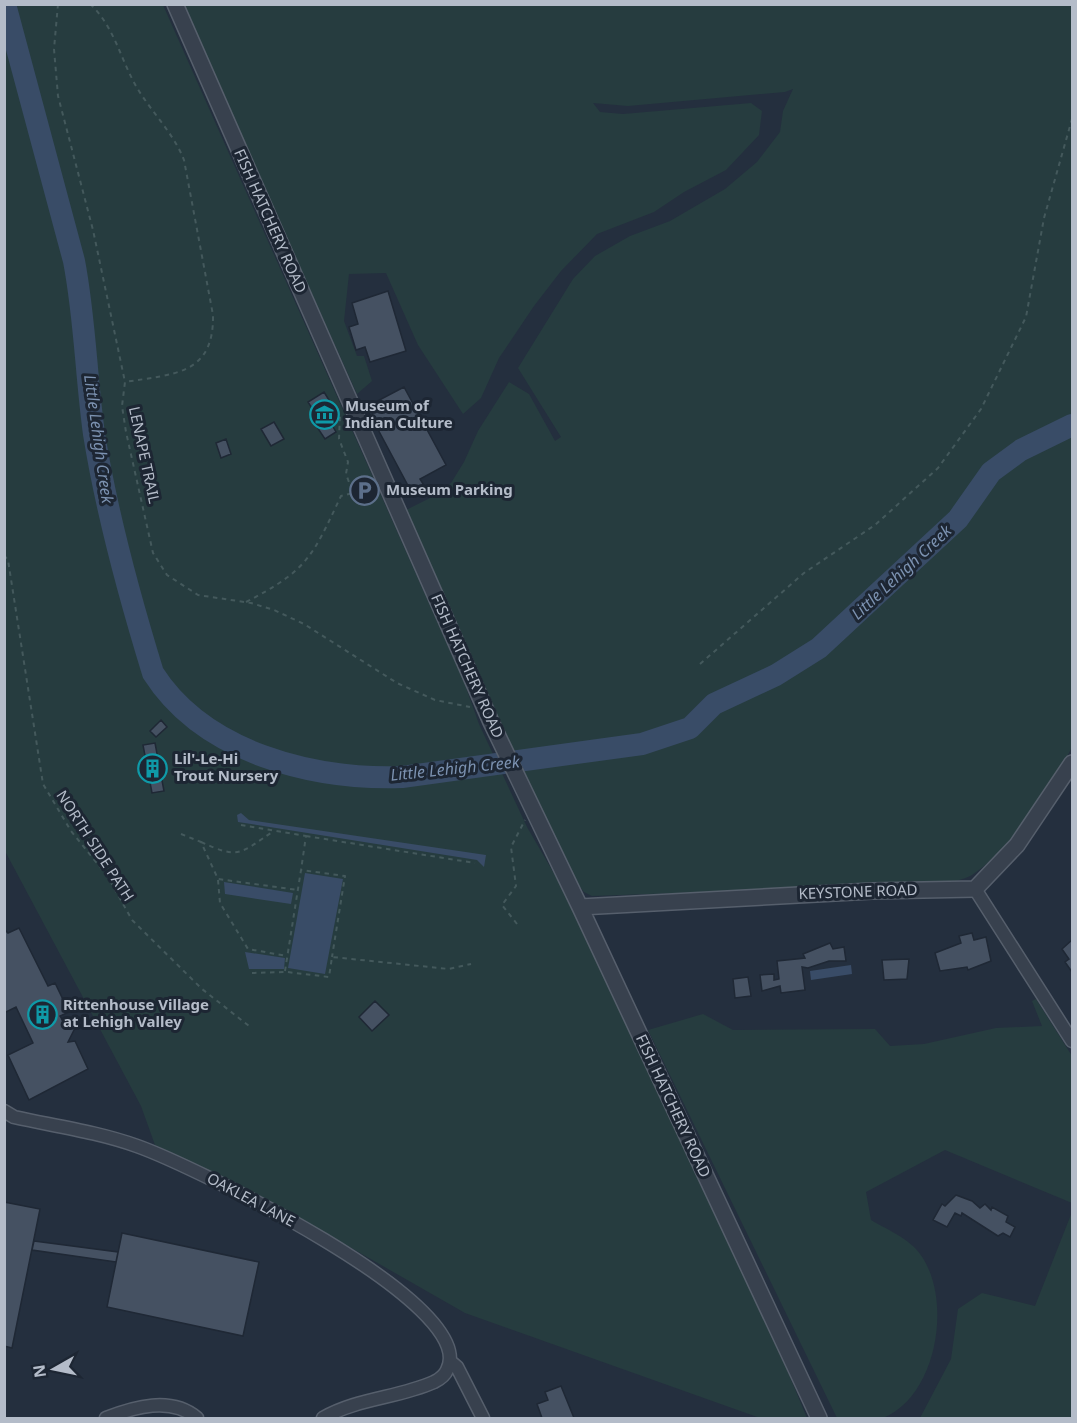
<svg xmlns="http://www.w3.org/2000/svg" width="1077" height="1423" viewBox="0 0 1077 1423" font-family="'Noto Sans',sans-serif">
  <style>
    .green { fill: #263c3f }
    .water { fill: #394c67 }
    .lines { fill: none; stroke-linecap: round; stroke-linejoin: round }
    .river { stroke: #394c67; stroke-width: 22 }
    .building { fill: #455162; stroke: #1f2835; stroke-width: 1.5 }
    .minor-casing { stroke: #565f6c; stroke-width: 15 }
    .tertiary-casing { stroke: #565f6c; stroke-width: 18 }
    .path { stroke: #44595c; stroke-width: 2; stroke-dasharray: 4.5 4.5; stroke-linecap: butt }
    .minor { stroke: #38414e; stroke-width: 12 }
    .tertiary { stroke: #38414e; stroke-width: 15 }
    .labels { text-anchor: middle; stroke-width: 6; stroke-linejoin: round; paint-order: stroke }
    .street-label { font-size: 15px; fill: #b4bcc9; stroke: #1d2633 }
    .poi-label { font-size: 15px; font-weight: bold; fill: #b4bcc9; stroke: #1d2633; text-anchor: start }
    .water-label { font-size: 16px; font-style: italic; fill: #7c92b1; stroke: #1d2633 }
  </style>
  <rect width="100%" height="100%" fill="#242f3e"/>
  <path class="green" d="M4,5h159l301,677 15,42 48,103 50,86 164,346 66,159h-47l-295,-105 -201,-115 -109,-53 -14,-39 -136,-255z
    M182,5h890v742c-19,38 -64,105 -100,128 -9,5 -21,7 -31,9l-349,12 -8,-4 -8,-10 -110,-227 -59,-134 -1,-11 24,-12 21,-15 13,-21 14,-31 31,-49 20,12 26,47 6,-4 -43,-69 55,-89 22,-23 35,-20 40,-15 55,-32 32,-27 23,-30 3,-21 10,-22 -8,3 -157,14 -35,-3 7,9 23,2 128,-11 11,8 -3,24 -33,35 -42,22 -30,20 -57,22 -36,37 -27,35 -35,52 -18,40 -18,16 -45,-69 -32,-72 -37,1 -5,47 13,35h7l8,25 -15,13z
    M1036,999l36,57v147l-127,-53 -79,42 5,28c15,9 39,19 49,34 33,44 18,142 -37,164 -12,5 -33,1 -46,0l-189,-388 55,-16 30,16 142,-1 15,17 34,-2 72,-16 46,-2 -10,-25z
    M1072,1212v206h-152l31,-59 7,-50 24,-16 53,13z"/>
  <path class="water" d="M241,813l8,7 237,35 -2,12 -7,-7 -239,-38 -1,-7z
    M305,873l38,6 -18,95 -37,-6z
    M224,882l69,11 -2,11 -66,-10z
    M245,952l40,6 -1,11h-35z
    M851,965l1,9 -41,6 -1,-9z"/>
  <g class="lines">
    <path class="river" d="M5,4l69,257c11,57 12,115 20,173 13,81 35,161 59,239 51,80 160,107 249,104l240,-33 48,-16 24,-24 62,-29 43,-27 139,-129 33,-47 30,-22 51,-25"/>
  </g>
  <path class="building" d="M388,291l18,60 -36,11 -5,-15 -9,3 -7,-23 9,-3 -6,-21z
    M404,387l42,78 -26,14 5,8 -13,6 -46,-86z
    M324,392l13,21 -9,5 8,14 -11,7 -8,-12 5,-3 -14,-22z
    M274,422l10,17 -13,7 -10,-17z
    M226,439l5,15 -10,4 -5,-15z
    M161,720l6,7 -11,10 -6,-6z
    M155,743l9,48 -12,2 -9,-48z
    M19,928l29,58 7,-3 14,29 -9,4 3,5 13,5 -8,16 7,-1 13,28 -59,31 -21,-45 25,-12 -17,-36 -12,6v-84l4,4z
    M972,933l2,7 12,-3 5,24 -23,9 -1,-3 -27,4 -5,-18 26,-10 -2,-7z
    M1072,940v32l-7,-10 4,-3 -7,-10z
    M830,943l3,6 11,-2 2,14h-17l-21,7 -6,-1 3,23 -24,3 -1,-7 -18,5 -2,-16 14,-1v6l5,-1 -2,-18 28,-3 -2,-4z
    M909,959l-2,20 -23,1 -2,-20z
    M748,977l3,19 -16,2 -2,-19z
    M375,1001l14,14 -17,16 -13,-14z
    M956,1195l16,6 8,7 5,-4 6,6 1,-3 16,9 -2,6 9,5 -5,10 -7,-4 -5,3 -36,-23 -1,3 -6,-3 -8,14 -14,-7 9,-16 3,2z
    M4,1202l36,7 -28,139 -8,-2z
    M122,1233l137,29 -16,74 -136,-29z
    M34,1241l84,11 -2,10 -84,-12z
    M561,1386l13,32h-32l-5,-14 11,-4 -3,-8z"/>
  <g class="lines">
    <defs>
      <path id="minor" d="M975,889l97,152
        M4,1111l10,6c41,9 84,15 123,29 51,18 345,158 310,224 -2,5 -7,9 -13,12 -36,16 -76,16 -111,36
        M450,1361l7,6 26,51
        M106,1418c28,-11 65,-22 91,0"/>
      <path id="tertiary" d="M175,4l316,718 89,185 239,511
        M580,907l292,-16 103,-2 42,-44 55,-82"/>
    </defs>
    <use href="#minor" class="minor-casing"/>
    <use href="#tertiary" class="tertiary-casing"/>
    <path class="path" d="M58,4l-4,45 4,47 35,134 32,152
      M90,4c24,22 30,54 46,82 15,26 37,46 48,74l29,155c1,60 -39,59 -88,67l-3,24 4,26 27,121 14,22 31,20 53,8 23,7 30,14 93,59 38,17 35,7
      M4,555l4,5 35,224 28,47 37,46 24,43 70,69 47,37
      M246,602c62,-32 66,-45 95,-106l12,-3 -7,-19 2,-12 -9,-23 1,-25
      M700,664l104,-91 71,-48 63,-57 43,-59 45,-92 18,-99 28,-99
      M241,825l65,11 -5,34
      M181,834l20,8 17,37 80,11
      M306,836l169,27
      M201,842c39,18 39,11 73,-11
      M218,880l2,23 28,46 39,7
      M517,924l-15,-19 14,-19 -5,-39 14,-27
      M285,971l16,-101 44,6 -13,81
      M252,973l35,-1 42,5 3,-20 117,12 22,-5"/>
    <use href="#minor" class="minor"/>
    <use href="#tertiary" class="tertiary"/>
  </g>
  <defs>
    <symbol id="museum-ring" viewBox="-11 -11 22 22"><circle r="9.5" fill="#1d2633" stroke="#0f9aa8" stroke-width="1.5"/><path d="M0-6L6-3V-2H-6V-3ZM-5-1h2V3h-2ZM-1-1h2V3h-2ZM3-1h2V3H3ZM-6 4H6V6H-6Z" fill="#0f9aa8"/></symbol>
    <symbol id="parking-ring" viewBox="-11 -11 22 22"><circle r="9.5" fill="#1d2633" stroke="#5c6f8a" stroke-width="1.5"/><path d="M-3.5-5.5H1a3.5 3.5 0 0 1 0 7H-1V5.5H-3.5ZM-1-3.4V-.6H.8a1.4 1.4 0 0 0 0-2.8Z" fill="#5c6f8a"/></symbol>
    <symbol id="building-ring" viewBox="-11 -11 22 22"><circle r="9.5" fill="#1d2633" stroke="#0f9aa8" stroke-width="1.5"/><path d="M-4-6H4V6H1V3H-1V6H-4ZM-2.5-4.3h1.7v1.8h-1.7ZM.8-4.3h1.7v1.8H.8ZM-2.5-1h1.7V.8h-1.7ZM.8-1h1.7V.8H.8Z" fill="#0f9aa8"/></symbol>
  </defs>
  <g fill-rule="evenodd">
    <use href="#museum-ring" x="308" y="398" width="33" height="33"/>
    <use href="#parking-ring" x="348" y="474" width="33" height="33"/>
    <use href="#building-ring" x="136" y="752" width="33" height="33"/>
    <use href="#building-ring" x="26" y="998" width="33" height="33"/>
  </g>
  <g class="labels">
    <g class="street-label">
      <text transform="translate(270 221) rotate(66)" y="5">FISH HATCHERY ROAD</text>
      <text transform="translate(144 455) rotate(78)" y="5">LENAPE TRAIL</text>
      <text transform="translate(467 666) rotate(66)" y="5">FISH HATCHERY ROAD</text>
      <text transform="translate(95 846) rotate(57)" y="5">NORTH SIDE PATH</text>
      <text transform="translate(858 892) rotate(-2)" y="5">KEYSTONE ROAD</text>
      <text transform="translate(673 1106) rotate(65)" y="5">FISH HATCHERY ROAD</text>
      <text transform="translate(251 1200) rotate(28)" y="5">OAKLEA LANE</text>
    </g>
    <g class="poi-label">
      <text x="345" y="411">Museum of<tspan x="345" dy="17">Indian Culture</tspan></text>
      <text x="386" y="495">Museum Parking</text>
      <text x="174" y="764">Lil'-Le-Hi<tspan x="174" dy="17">Trout Nursery</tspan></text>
      <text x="63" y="1010">Rittenhouse Village<tspan x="63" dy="17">at Lehigh Valley</tspan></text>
    </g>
    <g class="water-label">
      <text transform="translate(99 439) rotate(82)" y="6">Little Lehigh Creek</text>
      <text transform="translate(901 572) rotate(-43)" y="6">Little Lehigh Creek</text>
      <text transform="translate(455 768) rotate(-6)" y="6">Little Lehigh Creek</text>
    </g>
  </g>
  <rect width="1077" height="1423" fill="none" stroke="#b4bcc9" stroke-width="12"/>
  <g transform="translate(54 1369) rotate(261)" stroke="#1d2633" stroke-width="4.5" paint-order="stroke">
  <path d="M0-4.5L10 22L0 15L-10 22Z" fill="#b4bcc9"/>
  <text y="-9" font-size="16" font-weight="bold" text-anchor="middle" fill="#b4bcc9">N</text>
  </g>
</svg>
